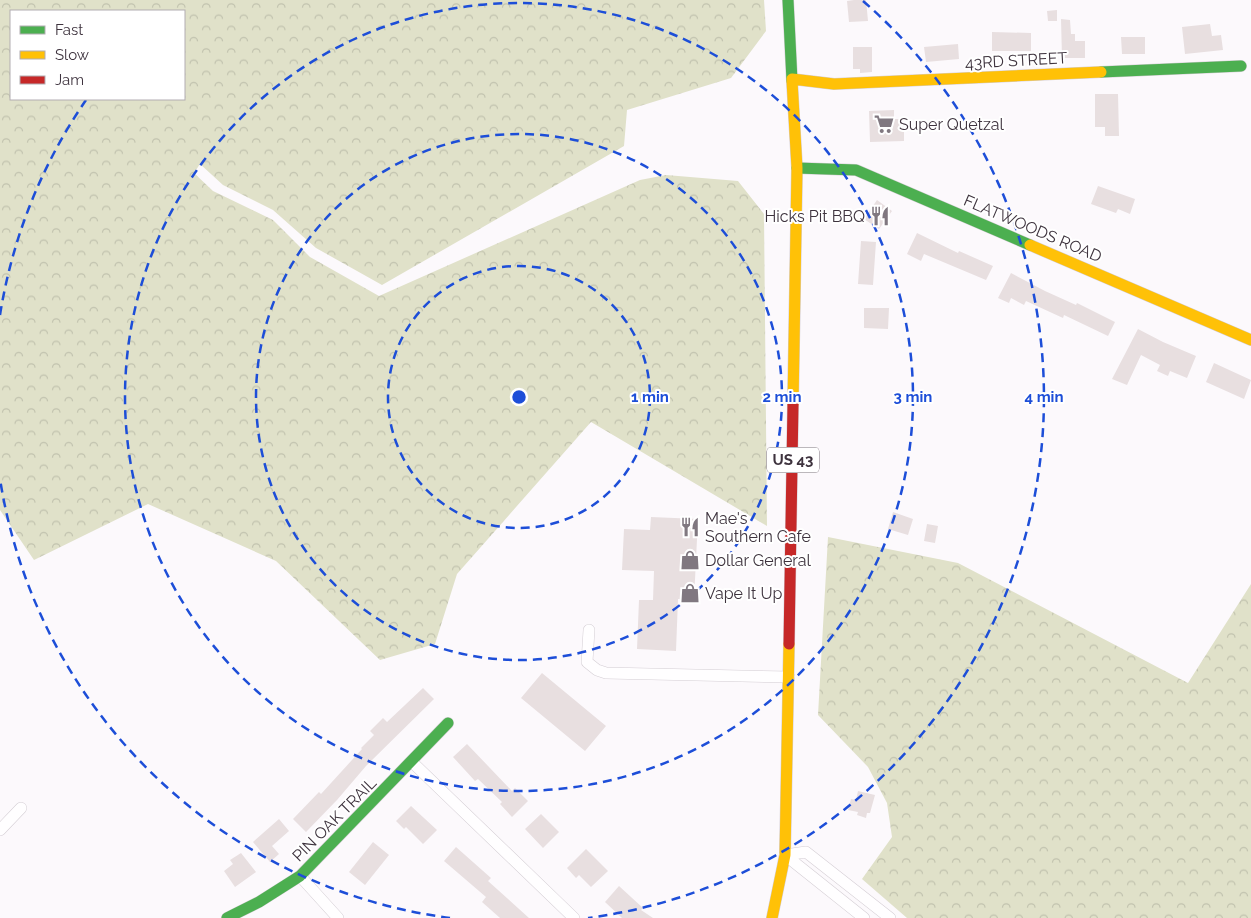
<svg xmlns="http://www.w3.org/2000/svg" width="1251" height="918" viewBox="0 0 1251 918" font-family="Raleway,sans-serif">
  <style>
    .forest { fill: url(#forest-crowns); fill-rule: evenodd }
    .building { fill: #e8dfe0 }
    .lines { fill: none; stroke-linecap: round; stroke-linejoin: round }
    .street-casing { stroke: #d4ced4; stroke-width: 12 }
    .fast-casing { stroke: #d4ced4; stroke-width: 12 }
    .slow-casing { stroke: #d4ced4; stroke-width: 12 }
    .jam-casing { stroke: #d4ced4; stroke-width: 12 }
    .street { stroke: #fffeff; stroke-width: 11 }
    .fast { stroke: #4caf50; stroke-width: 11 }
    .slow { stroke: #ffc107; stroke-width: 11 }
    .jam { stroke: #c62828; stroke-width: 11 }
    .ring { fill: none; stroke: #1d4ed8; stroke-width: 2.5; stroke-dasharray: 9 6 }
    .labels { text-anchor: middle; stroke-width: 4; stroke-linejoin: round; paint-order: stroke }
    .shield { fill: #fff; stroke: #787078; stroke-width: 1 }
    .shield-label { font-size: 15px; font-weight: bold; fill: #3e333e }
    .street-label { font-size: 16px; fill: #3e333e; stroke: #fff }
    .poi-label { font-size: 16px; fill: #3e333e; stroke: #fff; text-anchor: start }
    .centre { fill: #1d4ed8; stroke: #fff; stroke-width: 2.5 }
    .ring-label { font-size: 15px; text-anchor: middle; font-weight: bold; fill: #1d4ed8; stroke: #fff; stroke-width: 4; stroke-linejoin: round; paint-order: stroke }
  </style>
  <defs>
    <pattern id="forest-crowns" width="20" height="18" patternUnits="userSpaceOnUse" patternTransform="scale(1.25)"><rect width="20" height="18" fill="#e0e1c9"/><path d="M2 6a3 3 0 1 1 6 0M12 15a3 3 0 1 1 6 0" fill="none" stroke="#c1c2ae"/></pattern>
  </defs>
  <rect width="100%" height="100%" fill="#fcf9fc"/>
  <path class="forest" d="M0,0h764l2,31 -35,47 -104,32 -3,36 -242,139 -66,-37 -43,-38 -50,-25 -23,-21 -6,9 19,18 60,29 37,37 69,39 261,-116 26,-5 72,6 26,33 3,312 -176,-104 -134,152 -22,70 -55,16 -104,-99 -128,-57 -114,56 -34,-50zM184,11v88h-173v-88z
    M828,537l130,26 230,120 63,-99v334h-344l-45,-39 30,-42 -5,-34 -19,-36 -50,-52z"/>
  <path class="building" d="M854,0h12l2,21 -19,1 -2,-21z
    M1057,10v11h-9l-1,-10z
    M1061,19l9,1 1,14h4v7h10v17h-23z
    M1210,24l2,12 9,-1 2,15 -38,4 -3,-27z
    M992,32l39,1v18h-39z
    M1121,37h24v17h-23z
    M958,44l1,15 -33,3 -2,-15z
    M853,47h19v25l-12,1v-4h-7z
    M1095,94h23l1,42h-14v-9h-10z
    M894,110v9h10v22l-34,1 -1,-31z
    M1098,186l37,13 -5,15 -12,-5 -2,4 -25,-9z
    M877,200l15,11 -13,18 -15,-10z
    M917,233l41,20 1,-2 34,15 -7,14 -62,-26 -3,7 -14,-7z
    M861,241l15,1 -3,43 -15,-1z
    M1011,273l34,18 31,14 1,-2 38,19 -7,14 -44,-21 -1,3 -37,-17 -2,4 -13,-7 -2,5 -11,-5z
    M864,308h25l-1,21 -24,-1z
    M1138,329l25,13 33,14 -9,22 -17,-7 -2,5 -11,-5 3,-6 -19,-10 -14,30 -15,-6z
    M1214,363l37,17 -7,19 -38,-17z
    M893,512l20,7 -5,16 -20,-6z
    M651,517l47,2 -4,81 -16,-1 -2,52 -39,-2 2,-49h14l1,-29 -32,-1 2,-41 26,1z
    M927,524l11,2 -3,17 -11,-2z
    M542,673l64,53 -21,25 -64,-53z
    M423,688l11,11 -68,67 -29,34 -31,32 -13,-13 26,-27 2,2 41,-45 -1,-1 13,-13 -4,-4 13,-13 4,4z
    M467,744l45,47 3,-3 13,13 -16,16 -12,-13 2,-2 -24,-23 -3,2 -22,-24z
    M858,791l17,4 -5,18h-3l-1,5 -9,-3 1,-3 -10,-2 3,-11 5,1z
    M411,806l26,24 -14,14 -17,-17 -2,2 -8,-8z
    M541,814l18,18 -16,16 -18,-19z
    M279,819l10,12 -17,15 7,8 -9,8 -17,-20z
    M373,842l16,13 -24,30 -16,-13z
    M456,847l35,31 -3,3 41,37h-29l-18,-16 4,-5 -42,-36z
    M586,849l22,22 -17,16 -12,-12 -3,3 -9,-10z
    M241,853l15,19 -21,15 -11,-16 9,-7 -3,-4z
    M619,886l24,22 -2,2 12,8h-31l-17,-16z"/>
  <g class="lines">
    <defs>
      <path id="street" d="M589,630l-2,32 10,8 9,3 183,4
        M412,762l162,156
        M0,830l21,-22
        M785,855l21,-3 84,66
        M785,855l79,63
        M300,876l38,42"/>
      <path id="fast" d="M788,0l4,81
        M1101,72l140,-6
        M797,168l59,2 174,75
        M227,918l32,-16 41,-26 148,-153"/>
      <path id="slow" d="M792,79l42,5 267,-12
        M792,81l5,87 -4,236
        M1030,245l221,95
        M772,918l13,-63 4,-211"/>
      <path id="jam" d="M789,644l4,-240"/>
    </defs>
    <use href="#street" class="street-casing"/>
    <use href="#fast" class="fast-casing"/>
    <use href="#slow" class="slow-casing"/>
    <use href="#jam" class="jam-casing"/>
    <use href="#street" class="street"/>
    <use href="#fast" class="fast"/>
    <use href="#slow" class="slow"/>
    <use href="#jam" class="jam"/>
  </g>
  <g class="ring">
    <circle cx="519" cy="397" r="131"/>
    <circle cx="519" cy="397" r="263"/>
    <circle cx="519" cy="397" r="394"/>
    <path d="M450 918A525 525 0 0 1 0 479M0 315A525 525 0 0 1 86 100M863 1A525 525 0 0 1 588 918"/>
  </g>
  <defs>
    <symbol id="supermarket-bare" viewBox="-9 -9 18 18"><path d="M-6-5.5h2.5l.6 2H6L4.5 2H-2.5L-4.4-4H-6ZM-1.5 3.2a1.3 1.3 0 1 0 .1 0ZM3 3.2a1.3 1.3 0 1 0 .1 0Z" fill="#807880" stroke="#fff" stroke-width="2.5" paint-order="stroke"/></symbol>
    <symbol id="restaurant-bare" viewBox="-9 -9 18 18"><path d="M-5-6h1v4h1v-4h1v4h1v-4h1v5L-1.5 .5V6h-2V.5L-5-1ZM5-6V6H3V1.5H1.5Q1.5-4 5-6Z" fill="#807880" stroke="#fff" stroke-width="2.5" paint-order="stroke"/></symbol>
    <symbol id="shop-bare" viewBox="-9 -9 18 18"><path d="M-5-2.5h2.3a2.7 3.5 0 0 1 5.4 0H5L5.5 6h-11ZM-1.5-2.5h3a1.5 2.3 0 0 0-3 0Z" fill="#807880" stroke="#fff" stroke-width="2.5" paint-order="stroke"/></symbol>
  </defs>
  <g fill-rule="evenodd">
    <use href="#supermarket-bare" x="870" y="110" width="28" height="28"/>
    <use href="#restaurant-bare" x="866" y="202" width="28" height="28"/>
    <use href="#restaurant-bare" x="676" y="513" width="28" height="28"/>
    <use href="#shop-bare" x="676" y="546" width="28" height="28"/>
    <use href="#shop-bare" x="676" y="579" width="28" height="28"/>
  </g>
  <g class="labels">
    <rect class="shield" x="767" y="447.5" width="52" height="25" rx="4"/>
    <g class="shield-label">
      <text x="793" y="465">US 43</text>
    </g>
    <g class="street-label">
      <text transform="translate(1016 60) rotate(-3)" y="6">43RD STREET</text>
      <text transform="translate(1033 228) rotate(23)" y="6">FLATWOODS ROAD</text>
      <text transform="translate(334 819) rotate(-45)" y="6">PIN OAK TRAIL</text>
    </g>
    <g class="poi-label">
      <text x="899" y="130">Super Quetzal</text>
      <text x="865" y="222" text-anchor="end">Hicks Pit BBQ</text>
      <text x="705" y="524">Mae's<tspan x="705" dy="18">Southern Cafe</tspan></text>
      <text x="705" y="566">Dollar General</text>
      <text x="705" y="599">Vape It Up</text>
    </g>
  </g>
  <circle cx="519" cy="397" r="8" class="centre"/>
  <g class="ring-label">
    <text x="650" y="402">1 min</text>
    <text x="782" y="402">2 min</text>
    <text x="913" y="402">3 min</text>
    <text x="1044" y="402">4 min</text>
  </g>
  <rect x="10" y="10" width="175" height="90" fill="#ffffff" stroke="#b2adb2"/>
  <rect x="20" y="26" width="25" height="8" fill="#4caf50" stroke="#b2adb2"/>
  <text x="55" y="35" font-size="15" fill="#3e333e">Fast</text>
  <rect x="20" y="51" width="25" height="8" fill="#ffc107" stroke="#b2adb2"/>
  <text x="55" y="60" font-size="15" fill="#3e333e">Slow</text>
  <rect x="20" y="76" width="25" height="8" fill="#c62828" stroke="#b2adb2"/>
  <text x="55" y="85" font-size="15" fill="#3e333e">Jam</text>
</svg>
